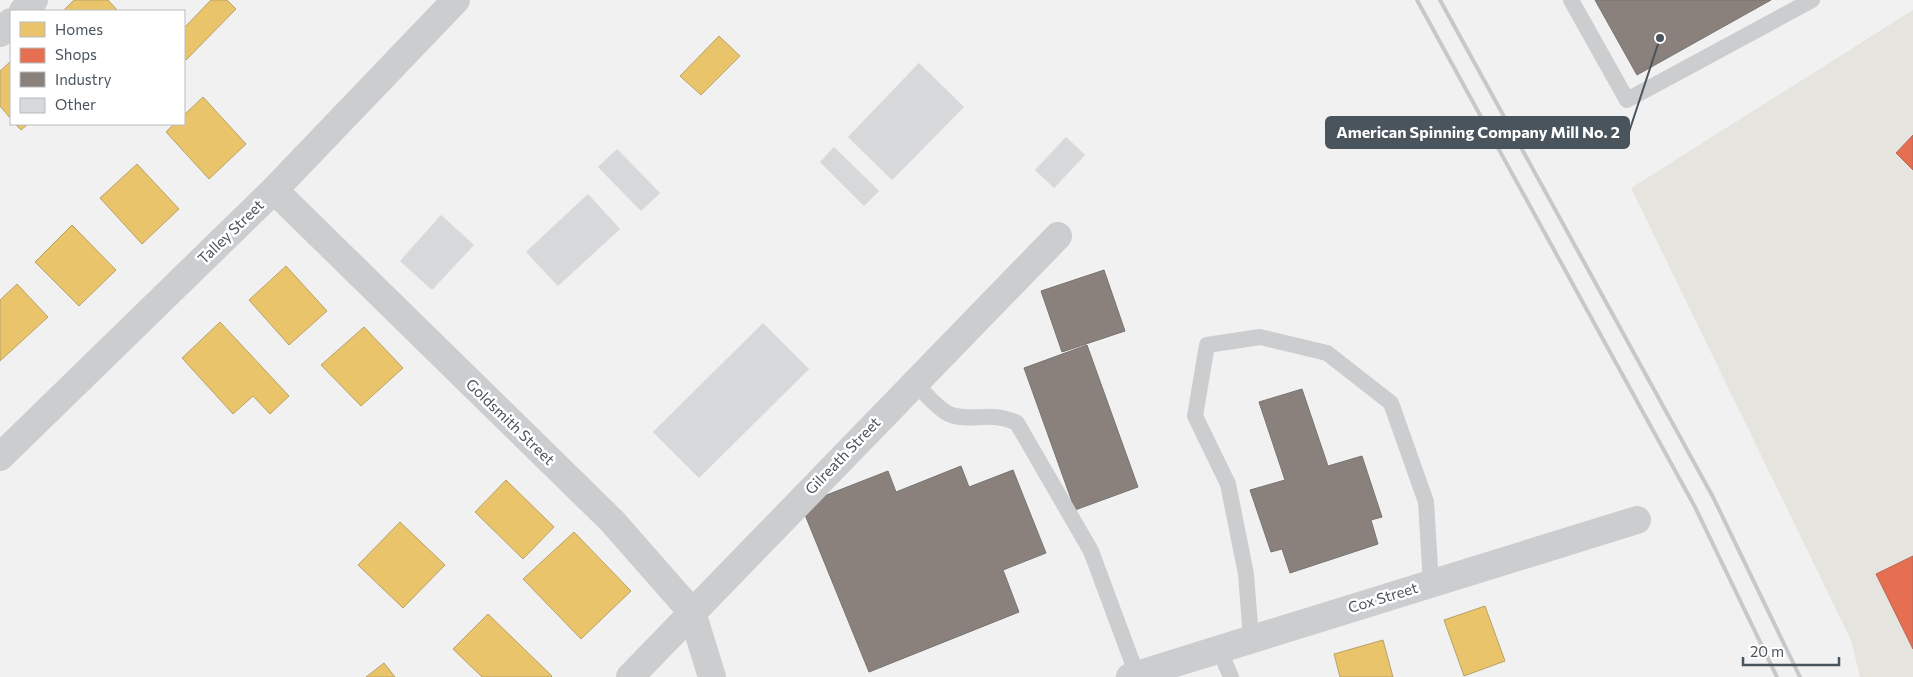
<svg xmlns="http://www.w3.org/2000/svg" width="1913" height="677" viewBox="0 0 1913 677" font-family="Commissioner,sans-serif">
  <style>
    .commercial { fill: #e5e4df }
    .homes { fill: #e9c46a; stroke: #b9a266 }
    .shops { fill: #e76f51; stroke: #b86754 }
    .industry { fill: #8a817c; stroke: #777472 }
    .building { fill: #d7d8da; stroke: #e3e3e4 }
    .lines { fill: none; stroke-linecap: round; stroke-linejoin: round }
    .lane { stroke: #cccdcf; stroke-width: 16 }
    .street { stroke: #cccdcf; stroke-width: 28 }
    .rail { stroke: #c6c8c9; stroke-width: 4 }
    .labels { text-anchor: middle; stroke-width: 5; stroke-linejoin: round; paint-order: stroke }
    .street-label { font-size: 15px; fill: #4a545c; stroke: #fff }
    .leader { fill: none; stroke: #4a545c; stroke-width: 2 }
    .callout-dot { fill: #4a545c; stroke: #fff; stroke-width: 2 }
    .callout { fill: #4a545c; stroke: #4a545c; stroke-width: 2 }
    .callout-label { font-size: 16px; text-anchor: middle; font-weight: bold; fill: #fff }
  </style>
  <rect width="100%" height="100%" fill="#f1f1f1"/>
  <path class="commercial" d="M1913,10v667h-53l-9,-37 -220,-452z"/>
  <path class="homes" d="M74,0h34l10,11h-55z
    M211,0h16l9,9 -50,51 -2,-2v-30z
    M719,36l21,20 -39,39 -21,-19z
    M11,61v58l-11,-13v-35z
    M203,97l43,47 -37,35 -43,-47 8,-8h10v-9z
    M15,124h13l-7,6z
    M137,164l42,45 -37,35 -42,-46z
    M72,225l44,45 -37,36 -44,-44z
    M286,266l41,45 -38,34 -40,-45z
    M17,284l31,33 -48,44v-61z
    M220,322l69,74 -19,18 -17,-18 -20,18 -51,-56z
    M364,327l39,41 -42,38 -40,-41z
    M506,480l48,47 -31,32 -48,-47z
    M400,522l45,43 -42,43 -45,-43z
    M574,532l57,59 -50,48 -58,-60z
    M1485,606l20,55 -41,15 -20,-56z
    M488,614l64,62 -1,1h-69l-29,-28z
    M1383,640l10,37h-53l-6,-23z
    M384,663l11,14h-29z"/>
  <path class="shops" d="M1913,135v35l-17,-17z
    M1913,556v93l-37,-75z"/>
  <path class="industry" d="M1595,0h176l-134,75z
    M1104,270l21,61 -63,21 -21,-61z
    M1087,345l51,142 -63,23 -51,-142z
    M1302,389l26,77 34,-10 20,61 -11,3 7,24 -88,29 -8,-24 -11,3 -21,-62 35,-10 -26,-78z
    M961,466l8,21 44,-17 33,83 -43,17 16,42 -150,60 -68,-167 87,-34 8,21z"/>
  <path class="building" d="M919,63l45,44 -72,73 -44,-43z
    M1066,137l19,18 -31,33 -19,-18z
    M834,147l45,44 -15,15 -44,-44z
    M617,149l43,44 -19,18 -43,-44z
    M588,194l32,35 -62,57 -32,-34z
    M441,215l33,30 -42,45 -32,-29z
    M763,323l46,46 -110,109 -46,-46z"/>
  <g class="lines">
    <path class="lane" d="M1571,0l56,100 185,-100
      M915,383c10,10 22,25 34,31 19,9 43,-4 68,9l74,128 46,124
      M1251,639l-5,-65 -18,-90 -33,-68 12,-71 53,-8 67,16 64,50 35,99 5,82
      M1219,649l12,28"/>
    <path class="street" d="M23,11l11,-11
      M0,33l11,-11
      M274,190l338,331 80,91 20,65
      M0,457l274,-267 182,-190
      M630,677l428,-441
      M1130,677l507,-157"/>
    <path class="rail" d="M1417,0l278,507 82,170
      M1440,0l273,497 87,180"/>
  </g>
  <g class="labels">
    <g class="street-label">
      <text transform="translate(231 232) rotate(-44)" y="5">Talley Street</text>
      <text transform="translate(510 422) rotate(44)" y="5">Goldsmith Street</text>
      <text transform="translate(843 456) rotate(-46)" y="5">Gilreath Street</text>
      <text transform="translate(1383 598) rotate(-17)" y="5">Cox Street</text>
    </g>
  </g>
  <path class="leader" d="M1660 38L1629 132"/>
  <circle class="callout-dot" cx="1660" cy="38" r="5"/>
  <rect class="callout" x="1326" y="117" width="303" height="31" rx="5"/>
  <g class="callout-label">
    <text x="1478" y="138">American Spinning Company Mill No. 2</text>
  </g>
  <rect x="10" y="10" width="175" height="115" fill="#ffffff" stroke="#b7bbbe"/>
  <rect x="20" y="22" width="25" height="15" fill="#e9c46a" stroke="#b7bbbe"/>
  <text x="55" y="35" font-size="15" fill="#4a545c">Homes</text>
  <rect x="20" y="48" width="25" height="15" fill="#e76f51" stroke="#b7bbbe"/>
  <text x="55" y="60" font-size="15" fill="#4a545c">Shops</text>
  <rect x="20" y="72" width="25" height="15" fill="#8a817c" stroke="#b7bbbe"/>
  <text x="55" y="85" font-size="15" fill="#4a545c">Industry</text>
  <rect x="20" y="98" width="25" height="15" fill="#d7d8da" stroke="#b7bbbe"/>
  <text x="55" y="110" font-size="15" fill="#4a545c">Other</text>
  <path d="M1743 657v8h96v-8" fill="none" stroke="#4a545c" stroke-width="2.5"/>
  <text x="1750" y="657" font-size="15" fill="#4a545c" stroke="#ffffff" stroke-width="4" paint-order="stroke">20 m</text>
</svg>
